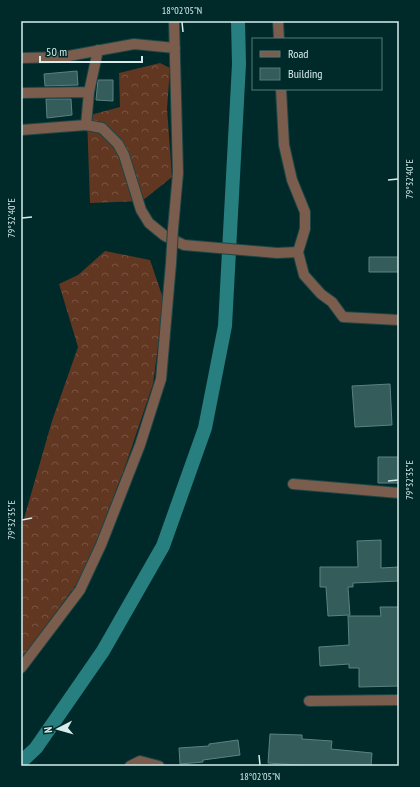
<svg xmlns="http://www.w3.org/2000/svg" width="420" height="787" viewBox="0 0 420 787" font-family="'PT Sans Narrow',sans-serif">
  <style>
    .forest { fill: url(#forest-crowns) }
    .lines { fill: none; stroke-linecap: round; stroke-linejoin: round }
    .canal { stroke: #277f7f; stroke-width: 14 }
    .building { fill: #345c5b; stroke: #5a8282 }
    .minor-casing { stroke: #1e4545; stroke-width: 12 }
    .minor { stroke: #7b5d4e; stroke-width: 10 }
    .minor-bridge-casing { stroke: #1e4545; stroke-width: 12; stroke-linecap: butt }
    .minor-bridge { stroke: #7b5d4e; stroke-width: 10 }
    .ticks { fill: none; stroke: #d7eceb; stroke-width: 1.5 }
    .neatline { fill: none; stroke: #d7eceb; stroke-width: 1.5 }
    .ticks-label { font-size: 10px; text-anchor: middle; fill: #d7eceb }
  </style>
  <defs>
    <pattern id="forest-crowns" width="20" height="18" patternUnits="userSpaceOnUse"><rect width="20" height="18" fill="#613721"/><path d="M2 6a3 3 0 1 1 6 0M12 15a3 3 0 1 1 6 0" fill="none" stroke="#775441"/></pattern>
  </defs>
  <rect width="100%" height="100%" fill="#002a2a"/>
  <path class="forest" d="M160,63l10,5 -3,41 5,68 -30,24 -52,2 -3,-87 33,-9 -1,-34z
    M105,251l45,9 14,41 -11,83 -27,80 -42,110 -63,86v-131l31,-108 26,-74 -19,-63 19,-9z"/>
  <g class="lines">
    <path class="canal" d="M21,762l15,-14 67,-97 60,-105 42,-118 20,-102 14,-262 -1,-43"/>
  </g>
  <path class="building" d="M77,71l1,14 -33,1 -1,-12z
    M98,80h15v21l-17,-1z
    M46,99h25l1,16 -25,3z
    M369,257h30v15h-30z
    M390,384l2,41 -37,2 -3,-41z
    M378,457h21v26h-21z
    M381,540v28l18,-1v14l-46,2v4h-5l2,28 -22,1 -2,-29h-6v-20h38l-1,-26z
    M380,607h19v79l-40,1v-19h-10v-4l-29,2 -1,-19 30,-2 -1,-29h33z
    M270,734l32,1v4l30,2 -1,8 41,4 -1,13h-59l-44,-3z
    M238,740l2,15 -37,5v2l-23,2 -1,-16 30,-2v-2z"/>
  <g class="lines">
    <defs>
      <path id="minor" d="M278,21l1,18
        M21,58l42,-1 71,-13 41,4
        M281,89l3,56 8,35 13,32v17l-7,23 6,23 17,19 11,8 11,15 56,3
        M21,93l68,-1
        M86,125l3,-33 9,-42
        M21,130l65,-5 16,3 16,16 6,11 17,55 8,13 16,13 19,9 93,8 21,-1
        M173,229l5,-56 -4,-152
        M293,484l106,9
        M21,668l59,-78 21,-45 39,-100 21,-66 10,-116
        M309,701l90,-1
        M130,766l10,-5 19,5"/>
    </defs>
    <use href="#minor" class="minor-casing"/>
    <use href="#minor" class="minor"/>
    <defs>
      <path id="minor-bridge" d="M171,263l2,-34"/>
    </defs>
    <use href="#minor-bridge" class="minor-bridge-casing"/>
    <use href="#minor-bridge" class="minor-bridge"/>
  </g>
  <path class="ticks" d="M182,22l1,10M388,180l10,-1M22,218l10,-1M388,481l10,-1M22,520l10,-2M259,755l1,10"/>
  <rect width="420" height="787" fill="none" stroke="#002a2a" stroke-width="44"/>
  <rect x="252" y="38" width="130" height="52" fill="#002a2a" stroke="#567877"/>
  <rect x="260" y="51" width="20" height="6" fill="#7b5d4e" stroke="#567877"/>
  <text x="288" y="58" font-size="12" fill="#d7eceb">Road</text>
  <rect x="260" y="68" width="20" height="12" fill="#345c5b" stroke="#567877"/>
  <text x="288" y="78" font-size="12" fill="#d7eceb">Building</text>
  <g transform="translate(58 729) rotate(264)" stroke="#002a2a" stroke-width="3" paint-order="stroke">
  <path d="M0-3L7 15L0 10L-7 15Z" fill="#d7eceb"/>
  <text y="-6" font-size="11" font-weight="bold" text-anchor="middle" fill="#d7eceb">N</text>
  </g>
  <path d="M40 56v6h102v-6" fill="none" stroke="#d7eceb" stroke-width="2"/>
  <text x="46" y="56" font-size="12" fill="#d7eceb" stroke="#002a2a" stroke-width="3" paint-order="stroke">50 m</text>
  <rect x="22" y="22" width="376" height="743" class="neatline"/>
  <g class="ticks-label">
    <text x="182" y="14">18°02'05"N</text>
    <text transform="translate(409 179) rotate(-90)" y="4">79°32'40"E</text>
    <text transform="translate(11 218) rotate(-90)" y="4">79°32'40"E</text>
    <text transform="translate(409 480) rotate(-90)" y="4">79°32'35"E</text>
    <text transform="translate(11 520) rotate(-90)" y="4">79°32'35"E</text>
    <text x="260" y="780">18°02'05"N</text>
  </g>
</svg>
